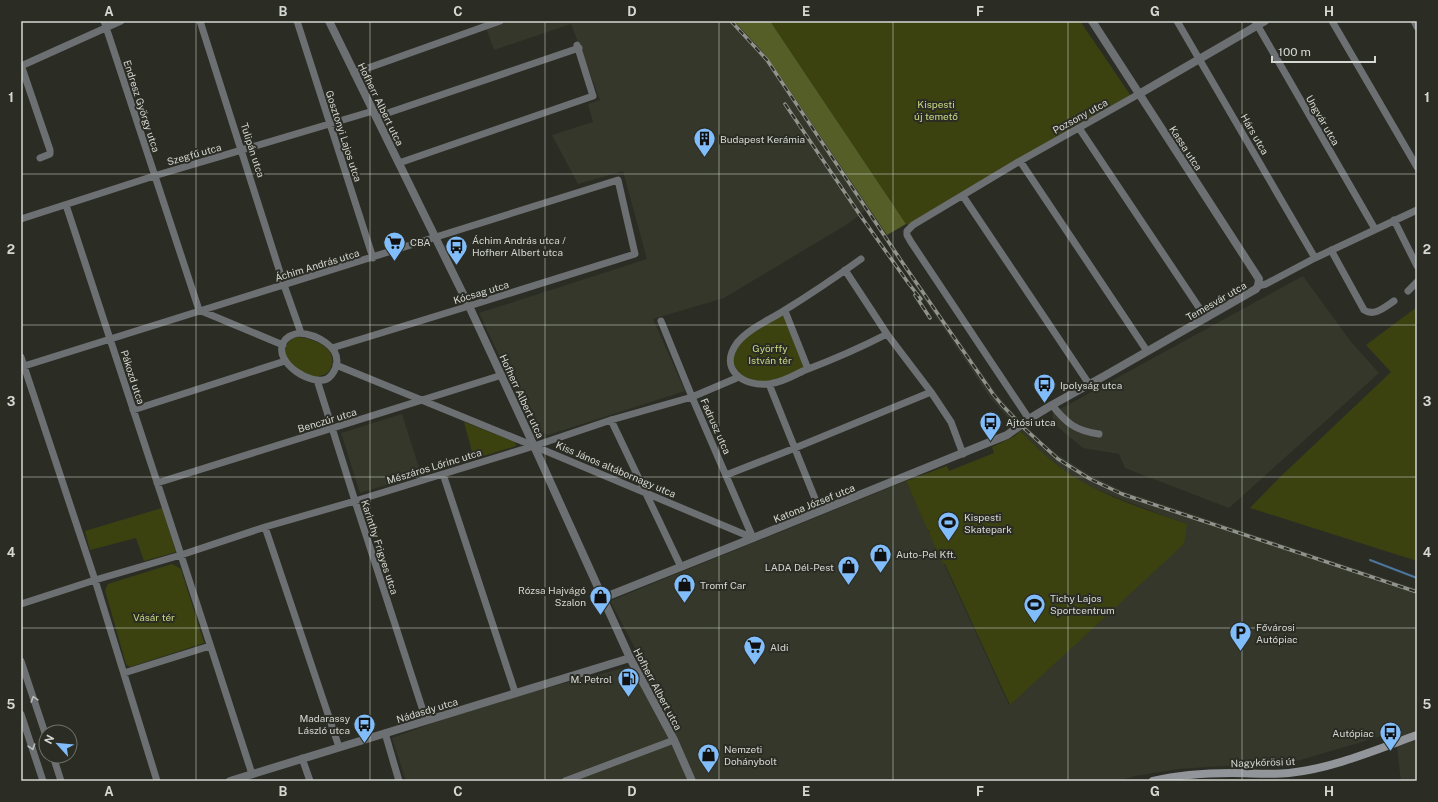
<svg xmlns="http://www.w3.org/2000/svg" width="1438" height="802" viewBox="0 0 1438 802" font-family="'Public Sans',sans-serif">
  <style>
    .built { fill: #34372a }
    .green { fill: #3b4210 }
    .forest { fill: #555e26 }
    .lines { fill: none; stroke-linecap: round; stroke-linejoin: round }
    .stream { stroke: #4c759e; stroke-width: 2 }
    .minor { stroke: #6d7073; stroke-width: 7 }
    .tertiary { stroke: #6d7073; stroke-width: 8 }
    .secondary { stroke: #92969b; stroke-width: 8 }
    .rail-casing { stroke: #90928c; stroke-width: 3.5 }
    .rail { stroke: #2b2d25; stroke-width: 2; stroke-dasharray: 6; stroke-linecap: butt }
    .oneway { stroke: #bbbdba }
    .grid { fill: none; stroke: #d5d7d2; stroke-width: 1; stroke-opacity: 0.55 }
    .labels { text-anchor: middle; stroke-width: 4; stroke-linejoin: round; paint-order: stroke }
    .street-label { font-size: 10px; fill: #d5d7d2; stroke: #2b2d25 }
    .park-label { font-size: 10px; fill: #c9d884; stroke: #2b2d25 }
    .poi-label { font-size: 10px; fill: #d5d7d2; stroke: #2b2d25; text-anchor: start }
    .neatline { fill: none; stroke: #d5d7d2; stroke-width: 1.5 }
    .grid-label { font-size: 13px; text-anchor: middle; font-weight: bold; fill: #d5d7d2 }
  </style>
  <rect width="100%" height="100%" fill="#2b2d25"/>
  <path class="built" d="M486,21h248l27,29 21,29 122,182 92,132 18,21 31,30 15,12 30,19 33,16 294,98v192h-16l-6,-49 -98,29 -119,8 -43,7 -18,5h-711l-14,-43 93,-34 158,-41 -33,-62 296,-120 103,224 177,-181 -71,-27 -26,-11 -26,-16 -17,-13 -26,-26 -29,-32 -126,-188 -19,14 -122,73 -71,21 32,72 -137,44 -14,-6 -55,-116 168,-54 -24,-88 -45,13 -26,-49 41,-13 -5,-18 12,-4 -29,-76 -77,26 -10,-28z
    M1303,276l49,67 27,30 -150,135 -104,-40 -6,-14 -36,-6 -30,-25v-10z
    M402,414l19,60 -61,19 -19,-60z"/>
  <path class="green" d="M770,21h310l51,75 -218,131 -7,-3z
    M1417,307v254l-167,-53 27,-28 114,-108 -25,-27z
    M785,311l23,58 -32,13 -30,-1 -15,-14 6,-24z
    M297,337c15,1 42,11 34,30 -1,4 -4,7 -8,8 -3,1 -6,2 -9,1 -4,0 -22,-9 -24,-12 -9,-11 -5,-23 7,-27z
    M464,422l51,20 1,4 -42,13z
    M1020,431c14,14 28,28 44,39 36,26 81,39 123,54l-3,20 -174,161 -65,-141h-2l-14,-31 1,-1 -1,-2 -1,1 -22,-50 41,-15 2,5 45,-18 -2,-6 23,-11z
    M162,508l14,44 -32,9 -8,-23 -46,12 -5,-19z
    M172,564l9,5 23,74 -74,24 -4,-3 -21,-74 3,-6z"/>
  <path class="forest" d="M734,21h36l136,203 -19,11 -105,-156 -21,-29z"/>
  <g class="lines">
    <path class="stream" d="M1370,560l47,18"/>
    <path class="minor" d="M104,21l95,289 84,35
      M200,21l84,264 17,48
      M297,21l76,237
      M1177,21l138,237
      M1255,21l120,208
      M1332,21l85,146
      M1414,21l3,6
      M21,65l29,85v4l-10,4
      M21,66l100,-45
      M354,73l146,-52
      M376,117l203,-69
      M1079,128l127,190
      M1020,161l127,190
      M399,163l194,-67 -16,-51
      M963,196l126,188
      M66,205l115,350 71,219
      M21,219l133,-43 219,-65
      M1394,220l23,46
      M1331,250l33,60c10,7 21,-3 30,-9
      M861,259c-25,18 -50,35 -76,51 -15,10 -36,18 -48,33 -19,26 6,44 32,41 12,-1 24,-8 34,-13 29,-11 57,-23 84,-37
      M845,270l42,64 44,58 20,30 12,32
      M1258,286l8,-2 49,-26 102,-48
      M1408,291l9,-9
      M785,311l23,58
      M661,321l31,76 61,141
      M298,333c17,1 44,13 38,34 -2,5 -4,9 -9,12 -16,7 -53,-16 -44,-36 3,-6 8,-8 15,-10z
      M21,357l74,223 62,201
      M336,365l198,81 219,92
      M21,367l597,-187 17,74 -166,52 -137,42
      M317,380l38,121 71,219
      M769,384l51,127
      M1052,405c14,18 24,26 47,29
      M133,410l152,-49
      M1029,419l-118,-177 -4,-7v-4l6,-6 107,-64 119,-67
      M611,420l70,147
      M443,474l72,218
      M726,475l69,-27 136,-56
      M157,483l345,-108
      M265,527l74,220
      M21,604l74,-24 86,-25 84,-28 90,-26 179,-55 77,-26 81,-23 47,-20
      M21,661l25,75
      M124,673l86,-27
      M21,714l22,67
      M385,733l14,48
      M53,756l8,25
      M302,758l8,23
      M565,781l109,-41"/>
    <path class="tertiary" d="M329,21l140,285 65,140 96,212 44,82 18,41
      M1139,94l126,-73
      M603,598l150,-60 254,-103 22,-16 23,-14 54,-30 150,-86 2,-3 1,-7 -167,-258
      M230,781l400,-123"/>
    <path class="secondary" d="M1153,781c25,-6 53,-8 79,-8 19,0 38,2 57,0 45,-5 86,-23 128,-38"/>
    <defs>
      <path id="rail" d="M731,21l36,39 135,202 91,132 9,11 23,24 33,30 32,20 32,15 295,98
        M785,104l75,111 49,69 12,15
        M915,295l15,23"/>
    </defs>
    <use href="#rail" class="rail-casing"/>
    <use href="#rail" class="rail"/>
  </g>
  <defs><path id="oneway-chevron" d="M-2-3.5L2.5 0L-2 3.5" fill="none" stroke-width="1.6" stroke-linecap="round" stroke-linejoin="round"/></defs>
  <g class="oneway">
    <use href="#oneway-chevron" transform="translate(34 699) rotate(-108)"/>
    <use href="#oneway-chevron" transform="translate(32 747) rotate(72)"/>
  </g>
  <path class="grid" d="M196,21v760M370,21v760M545,21v760M719,21v760M893,21v760M1068,21v760M1242,21v760M21,174h1396M21,325h1396M21,477h1396M21,628h1396"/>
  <defs>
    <symbol id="building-pin" viewBox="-11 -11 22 30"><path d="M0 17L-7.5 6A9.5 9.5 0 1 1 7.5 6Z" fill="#81bdfa" stroke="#2b2d25"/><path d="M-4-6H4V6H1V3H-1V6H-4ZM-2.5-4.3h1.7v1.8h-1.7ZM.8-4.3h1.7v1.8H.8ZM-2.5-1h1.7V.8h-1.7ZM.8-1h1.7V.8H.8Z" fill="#111"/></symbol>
    <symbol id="supermarket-pin" viewBox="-11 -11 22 30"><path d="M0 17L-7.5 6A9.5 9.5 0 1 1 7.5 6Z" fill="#81bdfa" stroke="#2b2d25"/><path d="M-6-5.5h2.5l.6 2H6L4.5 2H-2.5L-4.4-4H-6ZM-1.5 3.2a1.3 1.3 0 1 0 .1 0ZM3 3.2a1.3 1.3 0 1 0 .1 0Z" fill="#111"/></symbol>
    <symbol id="bus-pin" viewBox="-11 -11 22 30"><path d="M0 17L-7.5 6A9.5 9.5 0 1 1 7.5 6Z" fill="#81bdfa" stroke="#2b2d25"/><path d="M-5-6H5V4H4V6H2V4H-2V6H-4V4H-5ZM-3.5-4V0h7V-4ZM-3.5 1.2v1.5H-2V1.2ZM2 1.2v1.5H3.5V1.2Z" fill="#111"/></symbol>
    <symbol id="stadium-pin" viewBox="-11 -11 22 30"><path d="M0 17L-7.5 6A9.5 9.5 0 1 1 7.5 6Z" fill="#81bdfa" stroke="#2b2d25"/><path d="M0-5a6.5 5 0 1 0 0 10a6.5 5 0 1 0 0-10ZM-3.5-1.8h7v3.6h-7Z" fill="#111"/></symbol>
    <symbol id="shop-pin" viewBox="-11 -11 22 30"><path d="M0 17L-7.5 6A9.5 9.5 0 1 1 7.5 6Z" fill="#81bdfa" stroke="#2b2d25"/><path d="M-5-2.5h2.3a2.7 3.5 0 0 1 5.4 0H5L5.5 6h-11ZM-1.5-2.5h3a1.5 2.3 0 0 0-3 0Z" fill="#111"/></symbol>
    <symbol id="parking-pin" viewBox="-11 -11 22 30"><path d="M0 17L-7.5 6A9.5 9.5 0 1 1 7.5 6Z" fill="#81bdfa" stroke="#2b2d25"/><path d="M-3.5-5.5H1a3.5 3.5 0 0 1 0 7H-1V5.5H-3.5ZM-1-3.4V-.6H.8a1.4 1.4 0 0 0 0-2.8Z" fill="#111"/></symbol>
    <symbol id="fuel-pin" viewBox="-11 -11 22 30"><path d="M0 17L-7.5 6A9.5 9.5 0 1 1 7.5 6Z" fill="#81bdfa" stroke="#2b2d25"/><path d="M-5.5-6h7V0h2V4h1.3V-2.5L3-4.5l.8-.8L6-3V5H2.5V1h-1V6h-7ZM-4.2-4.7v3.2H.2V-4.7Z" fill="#111"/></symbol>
  </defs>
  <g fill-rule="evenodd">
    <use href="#building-pin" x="692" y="126" width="25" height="34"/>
    <use href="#supermarket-pin" x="382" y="230" width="25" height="34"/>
    <use href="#bus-pin" x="444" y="234" width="25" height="34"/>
    <use href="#bus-pin" x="1032" y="372" width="25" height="34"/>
    <use href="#bus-pin" x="978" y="410" width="25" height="34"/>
    <use href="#stadium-pin" x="936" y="510" width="25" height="34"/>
    <use href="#shop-pin" x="868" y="542" width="25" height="34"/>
    <use href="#shop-pin" x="836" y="554" width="25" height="34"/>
    <use href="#shop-pin" x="672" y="572" width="25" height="34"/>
    <use href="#shop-pin" x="588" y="584" width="25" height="34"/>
    <use href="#stadium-pin" x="1022" y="592" width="25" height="34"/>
    <use href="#parking-pin" x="1228" y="620" width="25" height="34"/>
    <use href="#supermarket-pin" x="742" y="634" width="25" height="34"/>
    <use href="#fuel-pin" x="616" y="666" width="25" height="34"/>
    <use href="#bus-pin" x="352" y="712" width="25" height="34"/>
    <use href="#bus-pin" x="1378" y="720" width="25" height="34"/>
    <use href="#shop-pin" x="696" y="742" width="25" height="34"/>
  </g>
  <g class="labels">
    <g class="street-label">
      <text transform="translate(381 104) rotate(64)" y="4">Hofherr Albert utca</text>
      <text transform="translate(142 106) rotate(72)" y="4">Endresz György utca</text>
      <text transform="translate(1080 116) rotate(-29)" y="4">Pozsony utca</text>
      <text transform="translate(1323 120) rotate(60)" y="4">Ungvár utca</text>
      <text transform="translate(1255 134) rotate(60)" y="4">Hárs utca</text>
      <text transform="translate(344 136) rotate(72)" y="4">Gosztonyi Lajos utca</text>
      <text transform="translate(1186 148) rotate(57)" y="4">Kassa utca</text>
      <text transform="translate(253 150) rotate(72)" y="4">Tulipán utca</text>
      <text transform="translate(194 154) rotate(-16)" y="4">Szegfű utca</text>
      <text transform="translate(317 265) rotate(-17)" y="4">Áchim András utca</text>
      <text transform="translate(481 292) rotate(-17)" y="4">Kócsag utca</text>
      <text transform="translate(1216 301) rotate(-30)" y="4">Temesvár utca</text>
      <text transform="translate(133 377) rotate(72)" y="4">Pákozd utca</text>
      <text transform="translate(522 396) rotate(65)" y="4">Hofherr Albert utca</text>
      <text transform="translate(327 420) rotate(-17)" y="4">Benczúr utca</text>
      <text transform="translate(716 426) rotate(66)" y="4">Fadrusz utca</text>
      <text transform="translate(434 466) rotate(-17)" y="4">Mészáros Lőrinc utca</text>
      <text transform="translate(616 469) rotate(23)" y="4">Kiss János altábornagy utca</text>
      <text transform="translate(814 503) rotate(-22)" y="4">Katona József utca</text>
      <text transform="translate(380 547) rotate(72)" y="4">Karinthy Frigyes utca</text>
      <text transform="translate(658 689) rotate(62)" y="4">Hofherr Albert utca</text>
      <text transform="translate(427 710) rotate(-17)" y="4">Nádasdy utca</text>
      <text transform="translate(1263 762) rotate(-2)" y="4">Nagykőrösi út</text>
    </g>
    <g class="park-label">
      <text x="936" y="108">Kispesti<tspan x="936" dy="12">új temető</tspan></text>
      <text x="770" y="352">Györffy<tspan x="770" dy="12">István tér</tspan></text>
      <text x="154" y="621">Vásár tér</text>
    </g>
    <g class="poi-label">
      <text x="720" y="143">Budapest Kerámia</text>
      <text x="472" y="244">Áchim András utca /<tspan x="472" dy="12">Hofherr Albert utca</tspan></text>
      <text x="410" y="246">CBA</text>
      <text x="1060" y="389">Ipolyság utca</text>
      <text x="1006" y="426">Ajtósi utca</text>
      <text x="964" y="521">Kispesti<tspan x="964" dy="12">Skatepark</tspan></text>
      <text x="896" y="558">Auto-Pel Kft.</text>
      <text x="834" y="571" text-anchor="end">LADA Dél-Pest</text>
      <text x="700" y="589">Tromf Car</text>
      <text x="586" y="594" text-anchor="end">Rózsa Hajvágó<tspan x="586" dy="12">Szalon</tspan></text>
      <text x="1050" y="602">Tichy Lajos<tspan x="1050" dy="12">Sportcentrum</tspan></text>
      <text x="1256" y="631">Fővárosi<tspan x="1256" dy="12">Autópiac</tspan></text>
      <text x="770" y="651">Aldi</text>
      <text x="612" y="683" text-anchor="end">M. Petrol</text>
      <text x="350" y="722" text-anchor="end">Madarassy<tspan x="350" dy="12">László utca</tspan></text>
      <text x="1374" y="737" text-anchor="end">Autópiac</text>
      <text x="724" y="753">Nemzeti<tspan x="724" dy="12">Dohánybolt</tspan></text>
    </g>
  </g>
  <rect width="1438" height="802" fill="none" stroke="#2b2d25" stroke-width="44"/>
  <g transform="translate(58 744) rotate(297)"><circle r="19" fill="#2b2d25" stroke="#6f716a"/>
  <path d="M0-3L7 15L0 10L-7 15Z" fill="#81bdfa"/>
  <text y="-6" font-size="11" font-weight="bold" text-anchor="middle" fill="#d5d7d2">N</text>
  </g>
  <path d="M1272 56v6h103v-6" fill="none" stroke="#d5d7d2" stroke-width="2"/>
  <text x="1278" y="56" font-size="12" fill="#d5d7d2" stroke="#2b2d25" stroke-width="3" paint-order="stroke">100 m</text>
  <rect x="22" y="22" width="1394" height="758" class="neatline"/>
  <g class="grid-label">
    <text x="109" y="16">A</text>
    <text x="283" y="16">B</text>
    <text x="458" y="16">C</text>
    <text x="632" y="16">D</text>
    <text x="806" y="16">E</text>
    <text x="980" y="16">F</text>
    <text x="1155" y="16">G</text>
    <text x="1329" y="16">H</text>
    <text x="11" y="102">1</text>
    <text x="1427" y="102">1</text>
    <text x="11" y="254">2</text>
    <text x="1427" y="254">2</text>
    <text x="11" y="406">3</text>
    <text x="1427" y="406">3</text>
    <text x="11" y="557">4</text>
    <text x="1427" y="557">4</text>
    <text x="11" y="709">5</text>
    <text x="1427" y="709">5</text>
    <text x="109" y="796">A</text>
    <text x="283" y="796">B</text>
    <text x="458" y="796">C</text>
    <text x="632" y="796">D</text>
    <text x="806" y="796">E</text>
    <text x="980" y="796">F</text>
    <text x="1155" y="796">G</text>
    <text x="1329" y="796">H</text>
  </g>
</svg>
